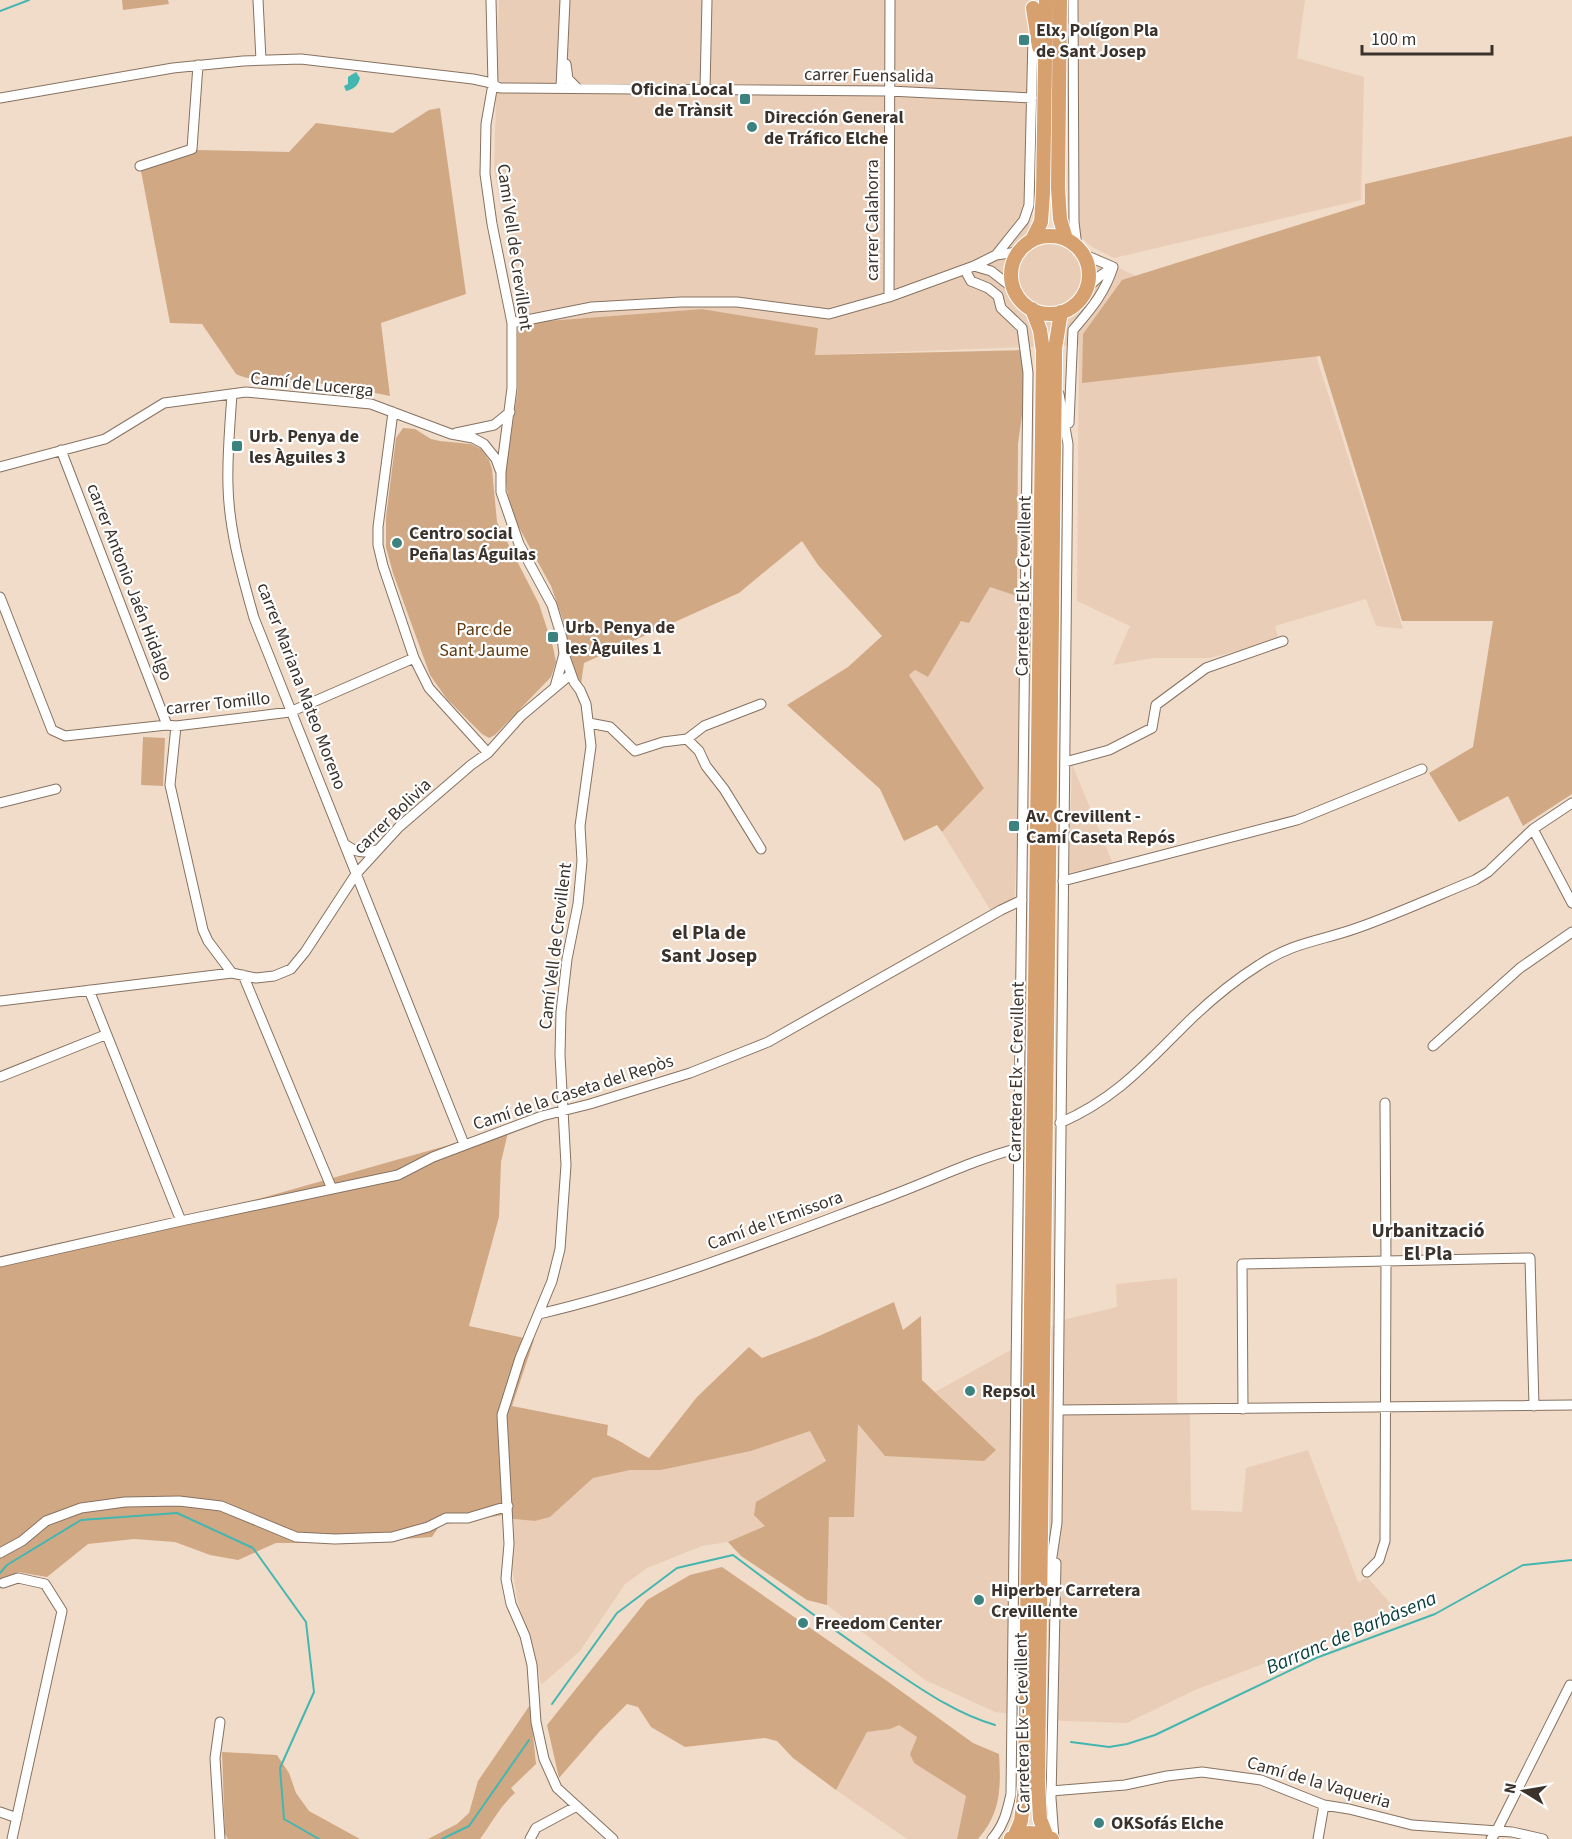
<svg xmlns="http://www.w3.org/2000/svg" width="1572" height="1839" viewBox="0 0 1572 1839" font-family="'Source Sans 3',sans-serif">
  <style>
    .built { fill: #e9cdb6 }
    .green { fill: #d1a884 }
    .water { fill: #44b6b0 }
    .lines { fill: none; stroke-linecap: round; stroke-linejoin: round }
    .stream { stroke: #44b6b0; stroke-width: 2 }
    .minor-casing { stroke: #867261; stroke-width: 11 }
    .highway-casing { stroke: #fff; stroke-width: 16 }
    .minor { stroke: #fff; stroke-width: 9 }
    .highway { stroke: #d7a06f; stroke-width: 14 }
    .poi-dot { fill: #3c837f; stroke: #fff; stroke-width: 2 }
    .labels { text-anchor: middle; stroke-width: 4.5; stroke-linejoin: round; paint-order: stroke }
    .poi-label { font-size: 18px; font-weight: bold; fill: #3b322b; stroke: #fff; text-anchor: start }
    .street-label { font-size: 18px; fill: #3b322b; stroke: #fff }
    .park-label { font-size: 18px; fill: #60380c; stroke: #fff }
    .neighbourhood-label { font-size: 20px; font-weight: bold; fill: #3b322b; stroke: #fff }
    .water-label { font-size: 20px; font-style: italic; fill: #053c39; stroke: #fff }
  </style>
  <rect width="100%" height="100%" fill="#f1dcc9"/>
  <path class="built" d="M499,0h533l-3,225 111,53 157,-30 20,111 86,270 -27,-3 -10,-27 -91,27 4,15 -70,17h-56l-40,7 17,-39 -53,-25 2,-256 -264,10 3,-27 -116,-19 -180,14 -28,-154z
    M1079,0h226l-8,58 67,19 -3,123 -247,58 -22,-11 -12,-11 -3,-16z
    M990,586l27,10 3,3 -3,243 -3,67 -21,5 -51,-82 42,-45 -75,-112 6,-5 13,7 33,-57 8,3z
    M1072,764l41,100 -44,9z
    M1177,1278v123l13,14 1,95 51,2 4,-44 62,-18 50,132 10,-4 30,34 -203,78 -68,33 -64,-2 -68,-9 -70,-32 -98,-75 2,-89 25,1 4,-94 126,38 11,-11 -60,-58 132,-73 50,-12 -1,-23z
    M810,1430l16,31 -70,41 10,24 -38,16 -26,4 -55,22 -22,16 -45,67 -39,34 -6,-31 -17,-51 -6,-36 2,-48 21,2 15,-4 43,-39 34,-11 34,3 90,-19z
    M899,1725l18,12 -7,17 4,9 52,33 -9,43h-50l-71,-49 31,-58 23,-3z"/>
  <path class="green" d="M122,0h46l1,4 -46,6z
    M440,108l26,186 -85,29 9,73c-36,-8 -71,-13 -108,-17 -15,-1 -33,2 -46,-5l-34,-50 -32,-1 -29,-152 57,-21 91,2 27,-29 77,10 36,-23z
    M1572,136v658l-49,32 -15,-30 -49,26 -30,-49 44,-26 20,-126h-91l-82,-265 -238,27 1,-49 39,-54 243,-76v-20z
    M702,309l116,19 -3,27 216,-5 -13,94 -1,152 -27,-9 -21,36 -8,-2 -33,56 -13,-7 -6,5 75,113 -42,44 -5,-7 -33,16 -24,-52 -93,-84 61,-38 34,-31 -64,-71 -16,-24 -63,52 -155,70 -3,21 -12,-27 -5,-34 -13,-37 -34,-62 -9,-28 -3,-21 13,-87v-59l4,-6z
    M403,428l12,1 16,10 9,2 31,3 10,5 8,11 3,9 5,53 42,82 14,43 3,15 -5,15 -56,58 -6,3 -7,-4 -35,-35 -17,-24 -37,-102 -7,-26v-30l10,-79z
    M143,737l22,1 -2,48 -22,-1z
    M509,1128l-8,34 -2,55 -30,109 65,14 -22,66 96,19 -1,10c15,6 27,16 42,23l48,-61 52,-50 13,11 57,-22 75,-34 9,28 18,-14 1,64 74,70 -12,11 -99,-5 -27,-32 -4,93h-25l-2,88 -20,-5 -66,-44 -13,-14 37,-16 -11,-11 2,-13 70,-41 -16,-30 -59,20 -90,19h-31l-37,8 -43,39 -15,4 -21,-2 -11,-4 -63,10 -8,12 -85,6h-71l-38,17 -28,-5 -35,-13 -41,-3 -46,5 -41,33 -29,-5 -18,12v-322l181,-41z
    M722,1567l165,114 86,62 26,11c2,34 2,59 -21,85h-21l9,-43 -52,-33 -4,-9 7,-17 -18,-12 -9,4 -23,3 -31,58 -43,-32 -16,-17 -12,-3 -80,9 -34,-20 -13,-20 -11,-3 -27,27 -41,47 -12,-53 100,-125 43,-25z
    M530,1705l6,59 -25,24 4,5c-14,12 -24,31 -35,46h-52l29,-15 12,-11 9,-32z
    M222,1752l55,3 12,18 7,20 13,18 51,28h-132l-3,-5z"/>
  <path class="water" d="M356,72l4,6c-2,8 -6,11 -14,13l-2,-5 4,-2v-7z"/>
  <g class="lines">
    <path class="stream" d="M0,11l29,-11
      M0,1573l7,-8 74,-45 96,-7 76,35 53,74 8,70 -34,76 4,51 35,20
      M552,1704l65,-91 60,-45 56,-13c49,37 98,73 149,108 35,23 71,50 113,62
      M1071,1742l38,5 18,-3 28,-9 161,-77 119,-44 88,-49 49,-5
      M442,1839l27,-13 60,-86"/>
    <defs>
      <path id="minor" d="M258,0l3,60
        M491,0l2,84 -7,40 -1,50 7,50 20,99v65l-11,84v20l18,52 33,61 10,33 2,16 10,28 6,8 6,14 5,42 -11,80 2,35 -4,43 -11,55 -6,53 -1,43 6,110 -6,84 -8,32 -32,77 -18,57 7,129 -3,35 5,25 14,32 7,29 4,57 8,37 13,29 56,51
        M1073,0l1,222 3,25
        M566,64l2,15 9,9
        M561,88l4,-88
        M705,89l2,-89
        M0,98l173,-30 70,-7 58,-2 172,20 14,3 13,6 389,3 143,7
        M140,166l52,-17 6,-84
        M1083,254l30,13
        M996,255l28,-35 5,-15 4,-168
        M974,266l17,5 22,17
        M965,270l6,11 17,7 10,8 3,12 21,20 6,45 -17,1421c-4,18 -7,31 -19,45
        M1087,288l13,-12 13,-9
        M889,297l1,-297
        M512,323l80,-16 89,-5h56l92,12 60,-17 85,-31 22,-11 22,-3
        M232,394c-2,30 -5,62 -4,92 1,45 14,89 26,132l210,526
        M393,412l-15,115v18l5,21 31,92 15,30 59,65
        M1069,423l4,-93c17,-20 32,-37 40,-63
        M456,433l38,-8 16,-13
        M61,450l106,275
        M0,467l105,-28 59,-36 82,-11 125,12 80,30 22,4 11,6 12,15 4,11
        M0,597l52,133 13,6 102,-11 9,1 114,-14 124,-54
        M555,687l9,-33
        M589,723l21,4 25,24 28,-9 24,-3 12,12 7,15 18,23 37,60
        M176,726l-6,59 33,145 5,11 24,32
        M687,739l17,-13 57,-22
        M1065,762l44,-12 43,-22 4,-23 50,-37 77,-27
        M0,803l56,-14
        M1533,829l39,74
        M346,845c10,7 17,9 30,5
        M1063,881l234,-61 125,-51
        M243,975l89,214
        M89,990l92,231
        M0,1001l232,-28 24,5 18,-2 17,-7 14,-17 51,-78 43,-47 72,-62 17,-12 33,-37 50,-42
        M1433,1046l87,-78 52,-36
        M0,1077l105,-42
        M1060,1123c58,-25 88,-62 131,-104 21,-20 44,-39 68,-54 34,-23 62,-24 98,-37 40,-14 79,-32 118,-48l13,-8 45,-43 39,-26
        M0,1262l181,-41 217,-46 35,-18 109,-41 48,-12 100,-31 78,-31 233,-132 21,-10
        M539,1314c120,-28 236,-75 351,-118 43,-16 85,-37 129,-48
        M1243,1409l-1,-145 288,-6 4,148
        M1058,1410l514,-5
        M0,1553l22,-12 24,-20 35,-13 44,-6 54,-1 42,5 75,31 39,2 57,-2 36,-10 18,-9h22l40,-12
        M1367,1572l12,-12 6,-19 1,-279 -1,-159
        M3,1583l15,-5 27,6 17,27 -50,228
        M1045,1603l12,-80 11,-1079 -9,-50
        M1018,1623l3,31
        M1051,1791l74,-6 42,-9 35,-4 59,8 63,25 25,4 63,16 100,7 31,7
        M0,1812l17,6
        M220,1839l-5,-81 5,-36
        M530,1839l6,-11 41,-22
        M1054,1839l-3,-41 5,-235
        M1318,1839l6,-34
        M1491,1839l5,-7 74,-147"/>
      <path id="highway" d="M1060,0l-2,188 2,31 6,20
        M1033,8l6,39
        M1011 275a39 39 0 1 1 78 0a39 39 0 1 1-78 0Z
        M1032,240l9,-18 2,-29 3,-193
        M1015,1835l6,-14 4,-35 18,-1435 -3,-21 -8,-21
        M1047,1837l-7,-18 -2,-38 17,-1413v-19l6,-37
        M1011,1838c14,-8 27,-6 41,1"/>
    </defs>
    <use href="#minor" class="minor-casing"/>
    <use href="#highway" class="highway-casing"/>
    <use href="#minor" class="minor"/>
    <use href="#highway" class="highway"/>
  </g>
  <g class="poi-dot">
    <rect x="1018" y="34" width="12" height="12" rx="3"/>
    <rect x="739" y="93" width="12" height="12" rx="3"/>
    <circle cx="752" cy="127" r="6"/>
    <rect x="231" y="440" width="12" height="12" rx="3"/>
    <circle cx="397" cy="543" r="6"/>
    <rect x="547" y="631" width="12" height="12" rx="3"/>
    <rect x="1008" y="820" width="12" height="12" rx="3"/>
    <circle cx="970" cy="1391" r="6"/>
    <circle cx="979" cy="1600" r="6"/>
    <circle cx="803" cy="1623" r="6"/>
    <circle cx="1099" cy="1823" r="6"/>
  </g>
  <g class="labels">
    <g class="poi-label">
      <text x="1036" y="36">Elx, Polígon Pla<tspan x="1036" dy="21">de Sant Josep</tspan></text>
      <text x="733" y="95" text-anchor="end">Oficina Local<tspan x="733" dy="21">de Trànsit</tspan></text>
      <text x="764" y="123">Dirección General<tspan x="764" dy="21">de Tráfico Elche</tspan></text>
      <text x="249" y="442">Urb. Penya de<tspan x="249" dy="21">les Àguiles 3</tspan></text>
      <text x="409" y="539">Centro social<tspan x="409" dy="21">Peña las Águilas</tspan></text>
      <text x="565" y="633">Urb. Penya de<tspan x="565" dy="21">les Àguiles 1</tspan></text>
      <text x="1026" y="822">Av. Crevillent -<tspan x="1026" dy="21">Camí Caseta Repós</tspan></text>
      <text x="982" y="1397">Repsol</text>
      <text x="991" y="1596">Hiperber Carretera<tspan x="991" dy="21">Crevillente</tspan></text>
      <text x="815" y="1629">Freedom Center</text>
      <text x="1111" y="1829">OKSofás Elche</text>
    </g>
    <g class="street-label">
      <text transform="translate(869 75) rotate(1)" y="6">carrer Fuensalida</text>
      <text transform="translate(872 220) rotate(-90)" y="6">carrer Calahorra</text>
      <text transform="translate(515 247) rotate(82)" y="6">Camí Vell de Crevillent</text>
      <text transform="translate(312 384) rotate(6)" y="6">Camí de Lucerga</text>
      <text transform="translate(130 582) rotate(69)" y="6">carrer Antonio Jaén Hidalgo</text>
      <text transform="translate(1023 586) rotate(-89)" y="6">Carretera Elx - Crevillent</text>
      <text transform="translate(302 686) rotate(69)" y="6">carrer Mariana Mateo Moreno</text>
      <text transform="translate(218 703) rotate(-6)" y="6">carrer Tomillo</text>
      <text transform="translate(392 816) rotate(-44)" y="6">carrer Bolivia</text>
      <text transform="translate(555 946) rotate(-83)" y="6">Camí Vell de Crevillent</text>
      <text transform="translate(1016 1072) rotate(-89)" y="6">Carretera Elx - Crevillent</text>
      <text transform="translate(573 1092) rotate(-18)" y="6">Camí de la Caseta del Repòs</text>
      <text transform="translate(775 1220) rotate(-20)" y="6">Camí de l'Emissora</text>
      <text transform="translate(1022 1723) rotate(-91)" y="6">Carretera Elx - Crevillent</text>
      <text transform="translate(1319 1782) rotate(16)" y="6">Camí de la Vaqueria</text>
    </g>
    <g class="park-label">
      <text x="484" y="635">Parc de<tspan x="484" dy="21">Sant Jaume</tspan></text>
    </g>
    <g class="neighbourhood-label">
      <text x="709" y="939">el Pla de<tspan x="709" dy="23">Sant Josep</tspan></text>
      <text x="1428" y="1237">Urbanització<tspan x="1428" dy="23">El Pla</tspan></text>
    </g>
    <g class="water-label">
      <text transform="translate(1351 1632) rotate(-23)" y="7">Barranc de Barbàsena</text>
    </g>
  </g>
  <g transform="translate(1524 1791) rotate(281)" stroke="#ffffff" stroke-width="4.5" paint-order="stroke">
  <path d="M0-4.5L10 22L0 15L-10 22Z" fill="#3b322b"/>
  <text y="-9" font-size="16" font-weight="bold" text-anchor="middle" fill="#3b322b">N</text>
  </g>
  <path d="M1362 45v9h130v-9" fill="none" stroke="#3b322b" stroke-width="3"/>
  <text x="1371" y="45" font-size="18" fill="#3b322b" stroke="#ffffff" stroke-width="4.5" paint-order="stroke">100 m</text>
</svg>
